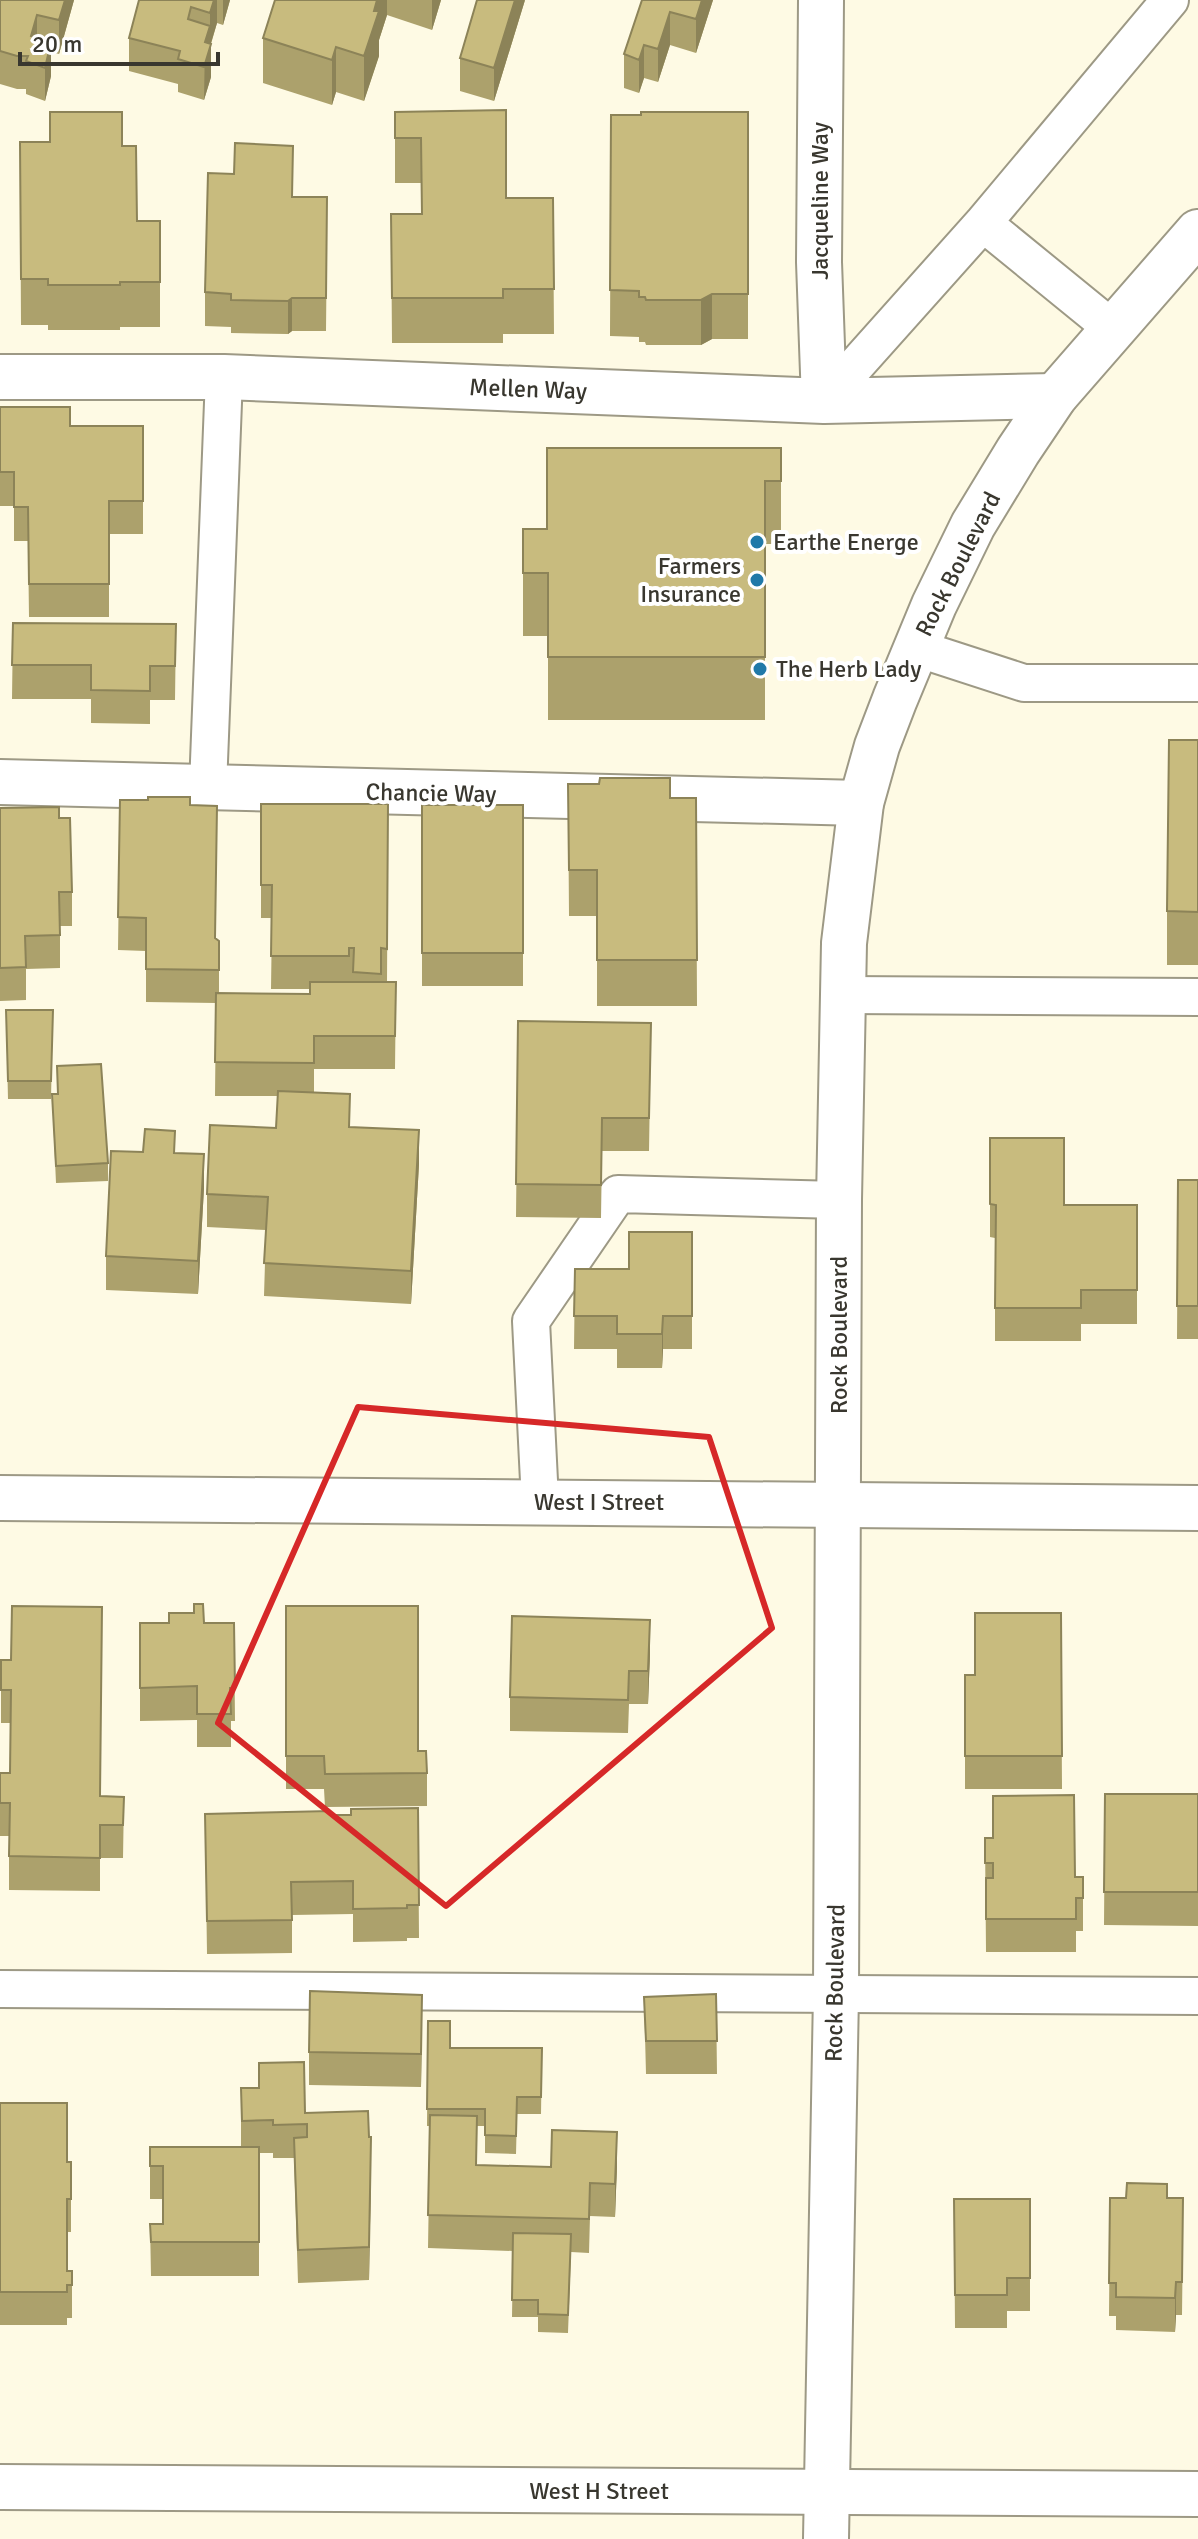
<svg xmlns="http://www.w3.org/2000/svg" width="1198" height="2539" viewBox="0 0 1198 2539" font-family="Signika,sans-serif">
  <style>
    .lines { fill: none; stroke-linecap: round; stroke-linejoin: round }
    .lane-casing { stroke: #9d9985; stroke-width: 40 }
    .street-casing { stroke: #9d9985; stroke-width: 48 }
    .secondary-casing { stroke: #9d9985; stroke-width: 48 }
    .lane { stroke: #fff; stroke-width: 36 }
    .street { stroke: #fff; stroke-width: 44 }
    .secondary { stroke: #fff; stroke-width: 44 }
    .wall { fill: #aca16c }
    .shaded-wall { fill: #8c8358 }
    .building { fill: #c8bb7e; stroke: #8c8358; stroke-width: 2 }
    .marked { fill: none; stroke: #d62828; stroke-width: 6; stroke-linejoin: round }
    .poi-dot { fill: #2079a8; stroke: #fff; stroke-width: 3 }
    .labels { text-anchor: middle; stroke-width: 8; stroke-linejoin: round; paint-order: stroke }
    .street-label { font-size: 24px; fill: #39372f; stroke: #fff }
    .poi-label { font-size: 24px; fill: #39372f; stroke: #fff; text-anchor: start }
  </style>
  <rect width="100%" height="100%" fill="#fefae4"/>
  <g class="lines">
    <defs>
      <path id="lane" d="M1113,329l-130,-106 187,-223
        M824,401l159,-178
        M916,648l108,35h174
        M208,787l16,-410
        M844,995l354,2
        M540,1501l-9,-180 87,-127 221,6
        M0,1989l1198,7"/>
      <path id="street" d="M821,0l-2,262 5,139
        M0,377h224l600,24 231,-5
        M0,782l861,21
        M0,1498l1198,10
        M0,2487l1198,7"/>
      <path id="secondary" d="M826,2539l10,-545 3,-794 5,-257 17,-140 16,-57 18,-47 39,-94 39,-80 45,-74 37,-55 143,-164"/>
    </defs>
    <use href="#lane" class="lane-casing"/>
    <use href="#street" class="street-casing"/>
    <use href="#secondary" class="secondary-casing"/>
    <use href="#lane" class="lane"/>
    <use href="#street" class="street"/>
    <use href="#secondary" class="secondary"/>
  </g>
  <path class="wall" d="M0,0h74l-15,54 -8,-2v24l-6,25 -19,-7v-5h-9l-17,-5z
    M139,0h91l-7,25 -6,-2 -6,21v33l-7,23 -26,-8v-8l-49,-13v-33z
    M275,0h166l-9,30 -45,-15 -8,25v16l-15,45 -28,-9 -4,13 -69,-22v-45z
    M525,0l-31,101 -34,-10v-33z
    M642,0h71l-17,53 -26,-8 -12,37 -14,-4 -5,15 -15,-5v-34z
    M395,112l111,86h47l1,136h-51v9h-111l-1,-129h30v-31h-26z
    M748,112v227h-36l-11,6h-55l-1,-3h-6v-5l-29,-1 1,-221z
    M20,142l102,4 15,75h23v106h-40v3h-72v-5h-27z
    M293,197l34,33 -1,101h-34l-4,3 -57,-1v-6l-26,-1v-34z
    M0,407l70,19h73v108h-34v83h-80l-1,-76h-14v-35h-14z
    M781,448v96h-16v176h-217v-84h-25v-107h24z
    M13,623l163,1 -1,76h-25v24l-59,-1v-24h-79z
    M1198,740v225h-31v-54z
    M568,784h31l71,14h26l1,208h-100v-90h-28z
    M120,800l70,5 26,134 3,2v52l91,1v-5h-39l1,-71h-11v-114h127l-1,178h9l-1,87h-81v24l36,34 69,37 -8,140 -147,-8 2,-66 -59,-3v-33l69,-66 2,-32h-63l1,-93 -70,-1v-51l-28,-1z
    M422,805h101v181h-101z
    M0,808l59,10 13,74v34h-12v42l-34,1v31l-26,1z
    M6,1010h47l-2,89h-43z
    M518,1021l133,2 -2,128h-47l-1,67 -85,-1z
    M52,1094l56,69v18l-52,2z
    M990,1138l74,67h73v119h-56v17h-86v-103l-5,-1z
    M175,1153l29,35 -6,106 -92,-4v-34z
    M1178,1180h20v159h-21z
    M692,1232v117h-29l-1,19h-45v-19h-43l1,-80h54z
    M286,1606l132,145 9,22v33l-102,1 -1,-18h-38z
    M1061,1613l1,176h-97v-114h10z
    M140,1623h94l1,98h-4v26h-34v-27l-57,1z
    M650,1653l-2,51h-19l-1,29 -118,-2v-34z
    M1,1660l99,136 24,1 -1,61h-23v33l-91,-1v-54h-9v-63h10v-50h-9z
    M1105,1794h93v132l-94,-1z
    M418,1808l1,130h-12v3l-54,1v-28l-61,1v38l-85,1 -2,-140 146,1z
    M985,1838l90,39h8v54h-7v21h-90z
    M716,1994l1,80h-71l-2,-77z
    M428,2021l22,27h92l-1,66h-24l-1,40 -31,-1v-27h-8l-1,39 75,2 66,-2 -2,52 -25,-1 -1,37 -18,-1 -3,81 -30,-1v-15h-26l1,-66 -85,-3 2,-122h-3z
    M422,2028l-1,59 -112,-2v-33z
    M259,2063l46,50 64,24 2,33 -2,110 -71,3 -4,-125h-21v-5h-14v123h-108l-1,-52h13v-25h-13v-52h91v-59h18z
    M0,2103l67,59h4v70h-4v39h5v47h-5v7h-67z
    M1110,2198h57l16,33 -1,84h-6l-1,17 -59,-2v-14h-7z
    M954,2199h76v112h-23v17h-52z"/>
  <path class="shaded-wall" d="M65,0h9l-15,54v-34z
    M214,0h3v23l-7,23 1,-2v33l-7,23 1,-58 5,-16v-13z
    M223,0h7l-7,25z
    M377,0h10v15l-8,25v16l-15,45v-45z
    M432,0h9l-9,30z
    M515,0h10l-31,101v-33z
    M702,0h11l-17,53v-34z
    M670,12v33l-12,37v-33z
    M37,15v33l-6,-12z
    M51,42v34l-6,25v-33z
    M644,45v33l-5,15v-33z
    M336,47v45l-4,13v-45z
    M712,294v45l-11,6v-45z
    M292,298v33l-4,3v-33z
    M419,1130v34l-8,140v-33z
    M204,1154v34l-6,106v-33z
    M663,1316v33l-1,19v-34z
    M650,1620v33l-2,51v-33z
    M422,1995v33l-1,59v-33z
    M617,2132v33l-2,52v-33z
    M371,2137v33l-2,110v-33z
    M1176,2282v33l-1,17v-34z"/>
  <path class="building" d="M0,0h65l-6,20 -22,-5 -6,21 20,6 -6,26 -19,-7 2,-5h-11l-17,-5z
    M139,0h75l-4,13 -19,-6 -3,12 22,7 -5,16 6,2 -7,23 -26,-8 2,-8 -51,-13z
    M275,0h102l-3,11h5l-15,45 -28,-9 -4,13 -69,-22z
    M477,0h38l-21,68 -34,-10z
    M642,0h60l-6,19 -26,-7 -12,37 -14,-4 -5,15 -15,-6z
    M506,110v88h47l1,91h-51v9h-111l-1,-84h31l-1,-76h-26v-26z
    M50,112h72v34h14l1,75h23v61h-40v3h-72v-6h-27l-1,-137h30z
    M641,112h107v182h-36l-11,6h-55l-1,-3h-6v-6l-29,-1 1,-175h30z
    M235,143l58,3 -1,51h35l-1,101h-34l-4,3 -57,-1v-6l-26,-2 3,-119 26,1z
    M0,407h70v19h73v75h-34v83h-80l-1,-77h-14v-35h-14z
    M547,448h234v33h-16v176h-217v-84h-25v-44h24z
    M13,623l163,1 -1,42h-25v25l-59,-1v-25h-79z
    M1169,740h29v172l-31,-1z
    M600,778h70v20h26l1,162h-100v-90h-28l-1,-86h31z
    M148,797h42v8l27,1 -2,132 4,3v29l-73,-1v-51l-28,-1 2,-117h28z
    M261,804h127l-1,145 -6,-1v26l-28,-2 1,-24h-5v8h-78l1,-71h-11z
    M422,805h101v148h-101z
    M59,807v11h11l2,74h-13l1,43 -35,1 1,31 -26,1v-160z
    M310,982h86l-1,54h-81v27l-99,-1 1,-69 94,1z
    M6,1010h47l-2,71h-43z
    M518,1021l133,2 -2,95h-47l-1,67 -85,-1z
    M101,1064l7,99 -52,3 -4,-72h6l-1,-28z
    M278,1091l72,3 -1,33 70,3 -8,141 -147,-8 4,-66 -61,-3 3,-69 66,3z
    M145,1129l30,2 -1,22 30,1 -6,107 -92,-5 5,-105 32,1z
    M990,1138h74v67h73v85h-56v18h-86l1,-103 -6,-1z
    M1178,1180h20v126h-21z
    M629,1232h63v84h-29l-1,18h-45v-18h-43l1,-47h54z
    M194,1604h9l1,19h30l1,65h-5l1,26h-34v-28l-57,2v-65h29v-10h25z
    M12,1606l90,1 -2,189 24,1 -1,28h-23v33l-91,-2 1,-53h-10v-30h10l1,-83h-10v-30h10z
    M286,1606h132v145h8l1,22 -102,1 -1,-18h-38z
    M975,1613h86l1,143h-97v-81h10z
    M512,1616l138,4 -2,51h-19l-1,29 -118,-3z
    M1105,1794h93v98h-94z
    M1074,1795l1,82h8v21h-7v21h-90v-41h7v-15h-8v-25h8v-42z
    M418,1808l1,97h-12v3l-54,1v-28l-62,1 1,38 -85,1 -2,-107 125,-3v4h21v-6z
    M310,1991l112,4 -1,59 -112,-2z
    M716,1994l1,47h-71l-2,-44z
    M428,2021h22v27h92l-1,49h-24l-1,39 -31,-1v-26h-58z
    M304,2062l1,51 63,-2 1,26h2l-2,110 -71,3 -4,-112 13,-1v-13l-34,1v-5l-31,1 -1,-33h18v-25z
    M0,2103h67v59h4v37h-4v72h5v14h-5v7h-67z
    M430,2115l47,1 -1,49 75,2 1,-37 65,2 -2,52 -25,-1 -1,36 -161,-4z
    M150,2147h109v95h-108l-1,-18h13v-58h-13z
    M1127,2183l40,1v14h16l-1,84h-6l-1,16 -59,-1v-14h-7l1,-85h16z
    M954,2199h76v79h-23v17h-52z
    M513,2233l58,1 -3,81 -30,-1v-14h-26z"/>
  <path class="marked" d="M358,1407l351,30 63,191 -326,278 -228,-183z"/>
  <g class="poi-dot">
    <circle cx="757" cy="542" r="8"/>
    <circle cx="757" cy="580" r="8"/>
    <circle cx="760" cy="669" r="8"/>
  </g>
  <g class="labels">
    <g class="street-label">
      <text transform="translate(820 201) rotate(-90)" y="8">Jacqueline Way</text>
      <text transform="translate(528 389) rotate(2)" y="8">Mellen Way</text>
      <text transform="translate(958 564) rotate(-63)" y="8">Rock Boulevard</text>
      <text transform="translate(431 793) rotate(1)" y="8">Chancie Way</text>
      <text transform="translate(839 1335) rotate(-90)" y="8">Rock Boulevard</text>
      <text x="599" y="1510">West I Street</text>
      <text transform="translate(835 1983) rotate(-89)" y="8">Rock Boulevard</text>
      <text x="599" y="2499">West H Street</text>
    </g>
    <g class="poi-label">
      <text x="773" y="550">Earthe Energe</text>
      <text x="741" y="574" text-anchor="end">Farmers<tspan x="741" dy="28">Insurance</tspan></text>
      <text x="776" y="677">The Herb Lady</text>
    </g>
  </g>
  <path d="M20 52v12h198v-12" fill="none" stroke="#39372f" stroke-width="4"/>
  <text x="32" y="52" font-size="24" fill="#39372f" stroke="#ffffff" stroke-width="6" paint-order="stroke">20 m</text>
</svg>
